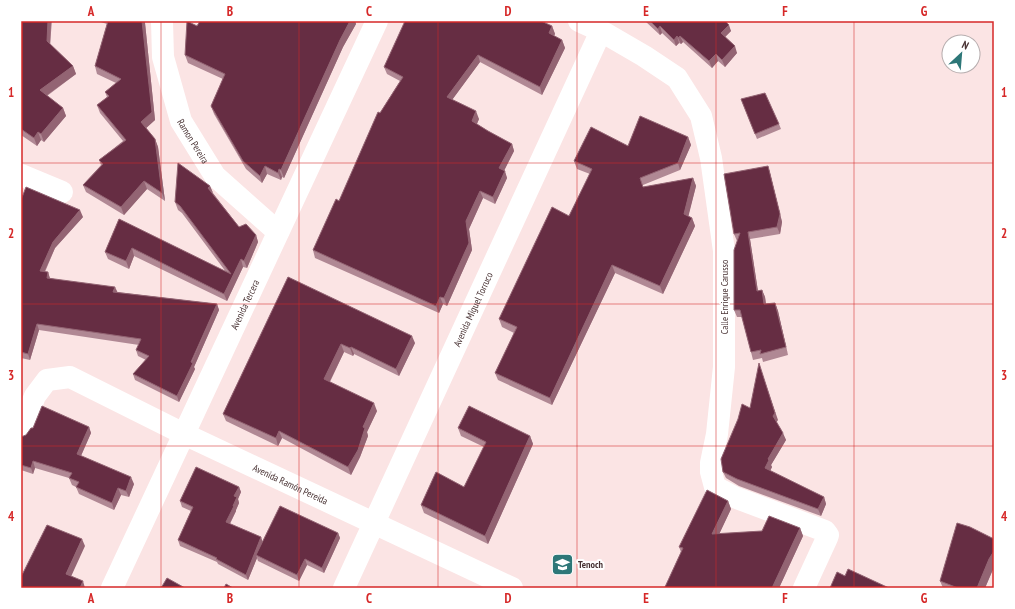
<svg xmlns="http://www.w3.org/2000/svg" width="1015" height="609" viewBox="0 0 1015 609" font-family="'PT Sans Narrow',sans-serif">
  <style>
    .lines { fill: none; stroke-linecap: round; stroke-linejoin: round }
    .street { stroke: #fff; stroke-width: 22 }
    .wall { fill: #b08894 }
    .shaded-wall { fill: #936473 }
    .building { fill: #662d43; stroke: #936473 }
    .grid { fill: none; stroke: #d62828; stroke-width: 1; stroke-opacity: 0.55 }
    .labels { text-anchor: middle; stroke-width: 4; stroke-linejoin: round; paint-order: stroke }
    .street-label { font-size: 10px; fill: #493334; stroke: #fff }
    .poi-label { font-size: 10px; font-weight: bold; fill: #493334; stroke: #fff; text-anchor: start }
    .neatline { fill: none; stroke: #d62828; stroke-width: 1.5 }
    .grid-label { font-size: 13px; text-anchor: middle; font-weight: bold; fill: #d62828 }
  </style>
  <rect width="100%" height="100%" fill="#fbe4e4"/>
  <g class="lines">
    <g class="street">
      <path id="s1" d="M162,21l1,36 18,64 34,55 63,56"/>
      <path d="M579,21l22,10 43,25 33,22 24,38 10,42 13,93v116l-7,67 -6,29v9l4,15 19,10 91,34 3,4 -1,3 -23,50"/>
      <path d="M21,175l41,17"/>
      <path id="s2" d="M21,431l14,-35 12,-16 23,-3 114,57 328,154"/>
      <path id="s3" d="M112,588l265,-567"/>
      <path id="s4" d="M344,588l257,-557"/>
    </g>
  </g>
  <path class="wall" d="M21,21h31l-2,23 23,22 3,8 -29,22 16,12 3,8 -22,26 -3,-2 -4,6 -16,-11z
    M98,21h47v2l10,97 -9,8 9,11 3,8 7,54 -18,-12 -23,26 -38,-23 -3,-7 18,-20 -2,-5 24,-19 -23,-28 -3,-8 10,-8 -2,-5 11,-9 -19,-9 -2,-8 12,-42z
    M200,21h155l1,3 -13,23 -59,131 -2,-1 -1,3 -14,-6 -5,9 -16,-14 -32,-55 -3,-8 12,-27 -35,-16 -3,-8z
    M645,21h80l6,10 -6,6 12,16 -12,14 -7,-6 -6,7 -29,-26 -2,2 -2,-1 -3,3 -14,-13 -2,2z
    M552,26l3,8 -1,2 8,4 3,8 -23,47 -62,-33 -28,38 27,19 -2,5 11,7 24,13 2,7 -10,19 3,8 -12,26 -12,-6 -14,31 3,21 -25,56 -4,-2 -4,9 -124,-55 -2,-8 26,-49 41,-88 20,-32 -13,-7 -3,-7z
    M741,99l38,25 2,5 -24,10z
    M688,137l3,8 -11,25 -37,15v2l50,-9 3,8 -8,30 4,2 3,8 -32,68 -48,-21 -63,132 -54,-25 -3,-7 19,-40 -12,-6 -3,-8 70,-103 21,-42 -13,-5 -3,-8 54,-15z
    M768,166l2,7 12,49 -2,12 -30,5 8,52 4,-1 3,7 1,7 9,-1 3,8 10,44 -25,7 -1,-4 -9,2 -2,-8 -9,-35h-5l-3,-7 3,-69 -3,-7z
    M210,186l3,7 26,34 17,8 2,7 -11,26 -4,-1 -16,34 -93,-45 -5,13 -21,-10 -3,-7 14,-33 107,53 -44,-59 -4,-3 -3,-8z
    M21,200l62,17 -28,31 -10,24h3l2,6 67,14 100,12 2,6 -25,57 1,2 -16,33 -44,-22 -2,-6 13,-14 -8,-4 -2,-6 3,-5 -100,-15 -9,30 -9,-2z
    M288,277l127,66 -16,33 -45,-22 -1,2 -9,-4 -14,30 47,29 -10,21 1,4 -8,21 -9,18 -69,-37 -4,8 -52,-25 -3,-7z
    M778,420l-2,2 10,18 -15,25 1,2 -2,4 54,26 2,7 -5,12 -82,-30 -13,-8 -3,-6z
    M89,427l2,6 -10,23 53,28 -5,13 -8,-2 -7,15 -35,-16 -3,-7 -4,-2 -3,-7 -34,-10 -2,6 -12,-4v-33l5,-2 7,-7z
    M458,428l72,8 3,8 -45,100 -64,-31 -3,-8 43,-18 20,-40 -23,-11z
    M239,487l2,5 -3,7 1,4 -3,7v1l-6,13 31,13 1,5 76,-9 2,5 -16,35 -17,-8 -8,16 -41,-20 -1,-3 -9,22 -30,-16 -1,-2 -37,-16 -2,-6 13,-29 -9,-4 -2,-6z
    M728,501l3,8 -12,25 43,-3 38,-3 3,8 -24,52h-114v-1l16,-35 -2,-5z
    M994,539v28l-9,21h-42l-3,-7z"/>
  <path class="shaded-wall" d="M48,21h3l-1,28 -3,-8z
    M142,21h3v2l10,97 -11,10 -3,-8z
    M350,21h5l1,3 -13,23 -59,131 -3,-8 59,-130z
    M729,25l2,6 -8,8 -2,-6z
    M552,26l3,8 -4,6 -2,-7z
    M660,26l2,7 -2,2 -2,-6z
    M677,36l2,7 -3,3 -2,-6z
    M680,36l3,6 -2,2 -3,-6z
    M562,40l3,8 -23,47 -2,-8z
    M735,46l2,7 -12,14 -3,-7z
    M716,54l2,7 -6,7 -3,-7z
    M478,55l2,7 -31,42 -2,-7z
    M73,66l3,8 -33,24 -3,-8z
    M63,108l3,8 -22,26 -3,-8z
    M476,111l3,8 -4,9 -3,-7z
    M38,132l3,8 -4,6 -3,-8z
    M688,137l3,8 -11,25 -2,-7z
    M155,139l3,8 7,54 -3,-8z
    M512,144l2,7 -12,24 -3,-7z
    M265,166l2,8 -5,9 -2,-7z
    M768,166l2,7 12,49 -2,12 -3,-7z
    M279,169l3,8 -1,3 -3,-7z
    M505,171l2,7 -12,26 -2,-7z
    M693,178l3,8 -9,36 -3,-8z
    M144,181l3,8 -23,26 -3,-8z
    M210,186l3,7 -5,-5z
    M480,191l3,7 -14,31 3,21 -25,56 -3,-8 22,-77z
    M80,210l3,7 -28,31 -13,29 -2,-6 13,-29z
    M692,218l3,8 -32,68 -3,-8z
    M748,232l2,7 9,59 -2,-7z
    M256,235l2,7 -11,26 -3,-7z
    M132,248l2,8 -5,13 -3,-8z
    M241,259l2,8 -16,34 -3,-7z
    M612,265l3,8 -63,132 -2,-7z
    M48,272l2,7 -3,-1z
    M115,287l3,6 -5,-1z
    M762,290l3,7 2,15 -3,-8z
    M440,297l3,7 -4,9 -3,-7z
    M775,303l3,8 10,44z
    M217,304l2,6 -25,57 1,2 -16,33 -2,-6z
    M37,324l2,6 -9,30 -2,-6z
    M412,336l3,7 -16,33 -3,-7z
    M341,344l3,8 -17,35 -3,-8z
    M351,347l3,7 -1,2 -3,-8z
    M761,370l17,50 -2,3 -3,-7z
    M374,403l3,8 -10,21 1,4 -8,21 -9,18 -3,-8 15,-40z
    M89,427l2,6 -12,27 -2,-6z
    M279,431l3,7 -4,8 -2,-8z
    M783,433l3,7 -15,25 1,2 -4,8 -3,-7 3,-9z
    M530,436l3,8 -45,100 -3,-8z
    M33,461l2,7 -2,6 -2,-6z
    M131,477l3,7 -5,13 -3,-6z
    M239,487l2,5 -3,7 1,4 -3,7v1l-8,16 -2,-5 7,-16 1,-10z
    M118,488l3,7 -7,15 -2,-7z
    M824,497l2,7 -5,12 -3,-7z
    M728,501l3,8 -16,34 -3,-9z
    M800,528l3,8 -24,52h-7z
    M338,533l2,5 -16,35 -2,-5z
    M261,537l2,6 -7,12 1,3 -9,22 -2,-5z
    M82,539l3,7 -16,35 -3,-7z
    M994,551v16l-9,21h-8l12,-29z
    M305,559l2,6 -8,16 -2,-6z
    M83,581l2,7h-5z"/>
  <path class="building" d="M21,21h27l-1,20 26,25 -33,24 23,18 -22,26 -3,-2 -4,6 -13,-9z
    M108,21h34l10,91 -11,10 14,17 7,54 -18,-12 -23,26 -38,-22 20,-21 -4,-4 27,-20 -29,-35 12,-9 -4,-4 16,-13 -26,-13z
    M187,21l10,5 3,-5h150l-10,19 -59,130 -2,-1 -1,4 -13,-7 -5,10 -17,-15 -32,-55 14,-32 -40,-19z
    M405,21h136l11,5 -3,7 13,7 -22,47 -62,-32 -31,42 29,14 -4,10 16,10 24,13 -13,24 6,3 -12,26 -13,-6 -14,30 3,22 -25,55 -4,-1 -4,9 -123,-56 23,-51 3,2 39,-89 2,1 23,-36 -19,-10z
    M650,21h75l4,4 -8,8 14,13 -13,14 -6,-6 -7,7 -29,-25 -2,2 -1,-2 -3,4 -14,-14 -2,3z
    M765,93l14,31 -24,10 -14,-35z
    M640,116l48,21 -10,26 -38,15 3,9 50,-9 -9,36 8,4 -32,68 -48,-21 -62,133 -55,-25 22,-46 -18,-8 53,-112 17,9 23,-47 -18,-8 17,-34 37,19z
    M178,163l32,23 -2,2 31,39 7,-3 10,11 -12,26 -3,-2 -17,35 -92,-46 -6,13 -21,-9 14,-33 112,55 -51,-68 -5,-4z
    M768,166l12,48 -3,13 -29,5 9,59 5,-1 2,14 11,-1 11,44 -26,7 1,-4 -10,2 -11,-42h-6v-60l6,-17 -6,1 -10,-60z
    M26,187l54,23 -27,32 -13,29 8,1 -1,6 68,9 -2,5 104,12 -26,58 2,1 -16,33 -44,-22 16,-18 -13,-6 5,-11 -104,-15 -9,30 -7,-2v-152z
    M288,277l124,59 -16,33 -45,-22 -1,1 -9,-4 -17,35 50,24 -11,24 2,1 -7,22 -10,17 -69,-36 -3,7 -53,-24z
    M759,363l16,50 -2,3 10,17 -15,26 1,1 -4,8 59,29 -6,12 -81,-30 -14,-7 -2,-13 17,-40 4,-15 8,4z
    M42,406l47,21 -12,27 54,23 -5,14 -8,-3 -6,15 -36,-16 3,-5 -10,-4 3,-5 -39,-12 -2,7 -10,-3v-28l5,-2 5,-7h2z
    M469,406l61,30 -45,100 -64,-31 15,-33 28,15 22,-45 -28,-14z
    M196,467l43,20 -5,9 3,1 -4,9h1l-8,16 35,15 -15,38 -30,-16 1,-1 -39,-18 15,-33 -13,-6z
    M707,490l21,11 -16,33 50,-3 7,-15 31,12 -28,60h-105l-2,-1 18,-39 -4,-1z
    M280,506l58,27 -16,35 -17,-9 -8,16 -41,-20z
    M957,523l13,4 24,12v12l-5,8 -12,29h-19l-18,-7z
    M47,525l35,14 -16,35 17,7 -3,7h-59v-11z
    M848,569l41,19h-59l7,-16 8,4z
    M167,578l18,10h-24z
    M226,584l7,4h-9z"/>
  <path class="grid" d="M161,21v567M299,21v567M438,21v567M577,21v567M716,21v567M854,21v567M21,163h973M21,304h973M21,446h973"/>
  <defs>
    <symbol id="school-square" viewBox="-11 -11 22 22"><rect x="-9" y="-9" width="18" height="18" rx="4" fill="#2d7778" stroke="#fff"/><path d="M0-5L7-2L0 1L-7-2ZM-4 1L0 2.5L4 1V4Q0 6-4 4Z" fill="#fff"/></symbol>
  </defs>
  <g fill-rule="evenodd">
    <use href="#school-square" x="550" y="552" width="25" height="25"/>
  </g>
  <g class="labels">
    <g class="street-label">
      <text dy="4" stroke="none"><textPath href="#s1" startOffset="126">Ramon Pereira</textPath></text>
      <text transform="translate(724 297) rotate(-90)" y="4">Calle Enrique Carusso</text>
      <text dy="4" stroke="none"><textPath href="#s3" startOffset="313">Avenida Tercera</textPath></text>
      <text dy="4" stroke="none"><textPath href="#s4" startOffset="307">Avenida Miguel Torruco</textPath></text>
      <text dy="4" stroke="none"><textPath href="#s2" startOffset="326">Avenida Ramón Pereida</textPath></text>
    </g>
    <g class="poi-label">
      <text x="578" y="568">Tenoch</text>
    </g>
  </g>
  <rect width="1015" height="609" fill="none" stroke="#ffffff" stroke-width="44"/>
  <g transform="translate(961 54) rotate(26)"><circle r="19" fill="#ffffff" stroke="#b6adae"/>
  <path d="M0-3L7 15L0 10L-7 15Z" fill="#2d7778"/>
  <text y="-6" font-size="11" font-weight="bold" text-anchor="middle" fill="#493334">N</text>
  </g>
  <rect x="22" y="22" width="971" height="565" class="neatline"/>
  <g class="grid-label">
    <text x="91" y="16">A</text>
    <text x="230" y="16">B</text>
    <text x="369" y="16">C</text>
    <text x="508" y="16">D</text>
    <text x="646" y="16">E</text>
    <text x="785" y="16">F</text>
    <text x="924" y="16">G</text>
    <text x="11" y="97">1</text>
    <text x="1004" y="97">1</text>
    <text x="11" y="238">2</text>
    <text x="1004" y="238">2</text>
    <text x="11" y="380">3</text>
    <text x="1004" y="380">3</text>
    <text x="11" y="521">4</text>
    <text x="1004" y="521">4</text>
    <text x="91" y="603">A</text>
    <text x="230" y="603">B</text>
    <text x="369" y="603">C</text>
    <text x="508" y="603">D</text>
    <text x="646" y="603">E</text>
    <text x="785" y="603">F</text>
    <text x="924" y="603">G</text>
  </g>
</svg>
